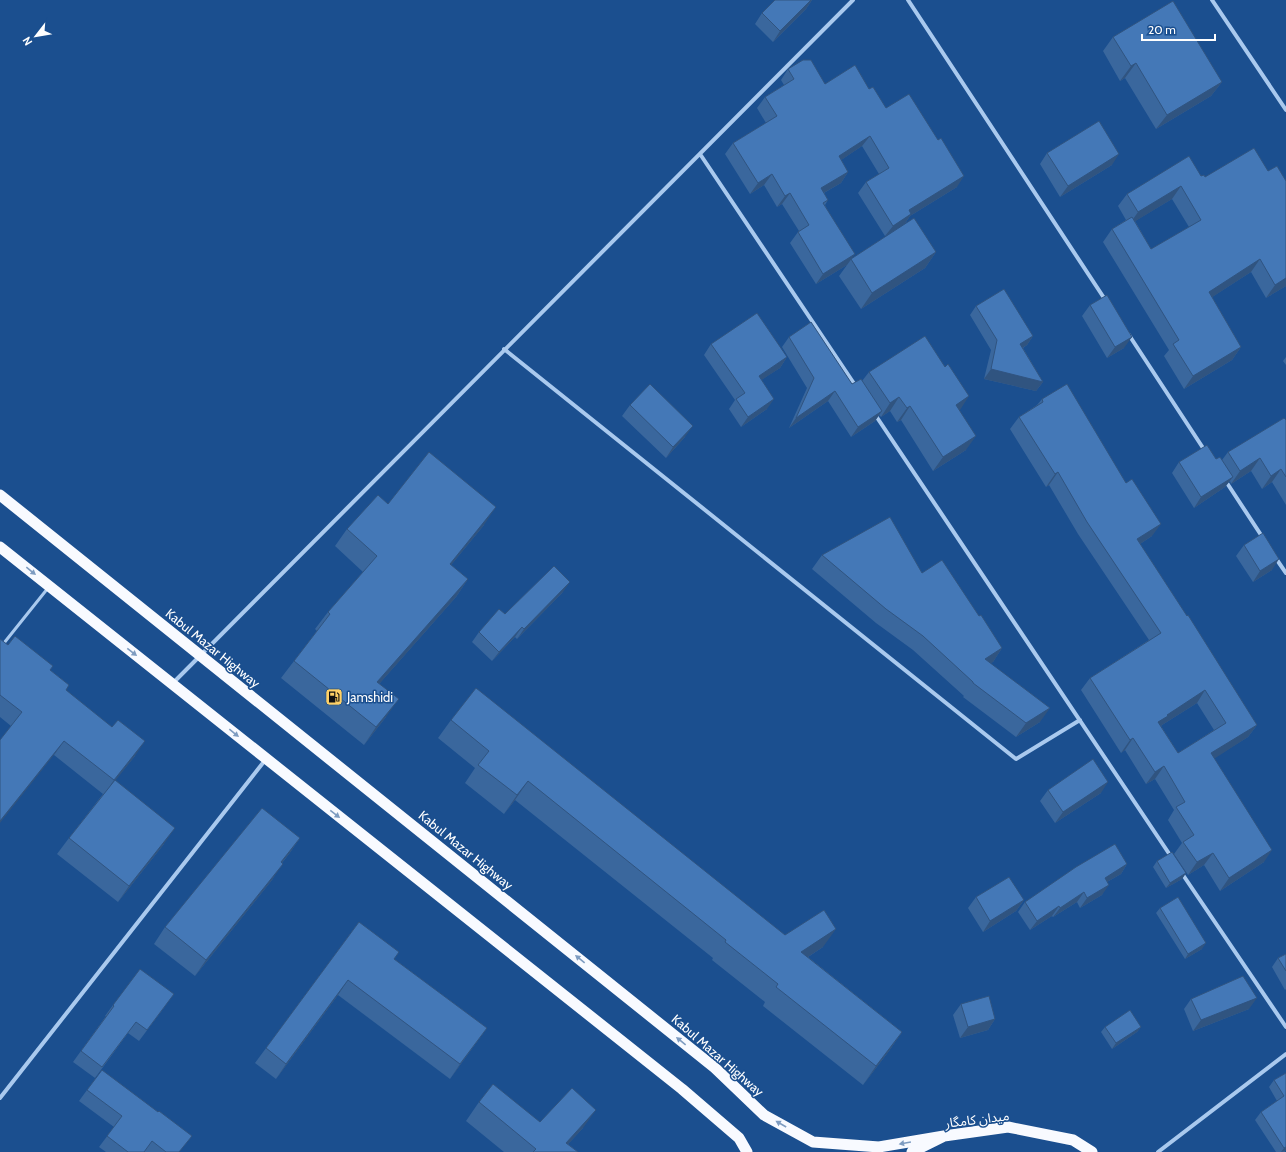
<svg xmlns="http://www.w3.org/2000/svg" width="1286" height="1152" viewBox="0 0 1286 1152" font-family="Cabin,'Noto Sans Arabic',sans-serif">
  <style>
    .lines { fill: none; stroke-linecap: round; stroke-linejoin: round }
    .service { stroke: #a9c9ee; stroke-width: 3 }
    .minor { stroke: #a9c9ee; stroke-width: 4 }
    .trunk { stroke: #f8faff; stroke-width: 11 }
    .wall { fill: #3a679d; fill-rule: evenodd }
    .shaded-wall { fill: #305480 }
    .building { fill: #4478b7; stroke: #305480; fill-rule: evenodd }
    .oneway { fill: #7e9cc1 }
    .labels { text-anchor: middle; stroke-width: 3; stroke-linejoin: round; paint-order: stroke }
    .street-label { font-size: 13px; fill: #fff; stroke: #1b4f8f }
    .poi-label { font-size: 13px; fill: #fff; stroke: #1b4f8f; text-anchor: start }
  </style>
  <rect width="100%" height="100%" fill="#1b4f8f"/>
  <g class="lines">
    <path class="service" d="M0,648l48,-60"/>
    <path class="minor" d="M908,0l198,301
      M1212,0l74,110
      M700,154l157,234
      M1129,335l76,116
      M504,349l512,410 64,-39
      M874,413l298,445
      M1225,480l38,58
      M1275,557l11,16
      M173,683l680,-683
      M1181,872l105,155
      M0,1098l266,-339
      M1158,1152l128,-98"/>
    <path class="trunk" d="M0,495l715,573 49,47 49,27 66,5 65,-11
      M0,547l682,542 57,49 8,14
      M912,1152l32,-16 64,-9 65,13 19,12"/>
  </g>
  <path class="wall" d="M775,0h37l-6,9 -33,33 -18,-18 7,-11z
    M1113,37l109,45 -11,14 -55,33 -31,-51 -5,3 -17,-30z
    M788,69l37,15 44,5 17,19 71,79 -47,29 -6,9 32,27 -11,16 -64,41 -22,-33 8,-11 -31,19 -26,-41 8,-11 1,-1 -17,-27 -5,3 -13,-22 -14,9 -25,-40 8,-11 33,-20 -9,-15 8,-11 19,-12 -3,-5zM862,146l17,28 -13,8 -8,11 27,43 16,-9 -50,32 -26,-54 3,-5 -4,-7 17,-10 7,-11 -7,-12z
    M1047,153l65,12 -52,32 -20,-33z
    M1201,176l85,110 -20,12 -15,-26 -39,25 29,50 -9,13 -48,29 -20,-33 5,-6 -66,-108 9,-13 14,-9 -8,-14 9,-12zM1172,199l17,28 -38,22 -16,-28z
    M1090,305l34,43 -17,10 -25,-42z
    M976,306l57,30 -6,9 -4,3 20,34 -7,9 -52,-12 7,-29 -21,-35z
    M789,337l63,47 10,-3 7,-9 90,38 7,40 -33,21 -32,-51 -4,2 -7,-11 -9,6 -2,-2 -4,6 -24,16 -23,-36 -39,27 18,-40 -25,-41z
    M711,344l76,13 -7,11 -19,12 6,29 -26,18 -12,-18 6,-9 -31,-45z
    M1286,357v8l-3,-4z
    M1042,399l110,137 -12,8 117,181 -9,12 -34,21 50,104 -44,29 -16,-26 -16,10 -14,-21 8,-11 -14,-23 6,-10 -19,-31 -9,5 -21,-34 -4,3 -40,-63 9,-12 59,-38 -71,-106 -29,-49 -3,2 -36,-58 9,-12 18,-12zM1197,703l17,27 -36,23 -17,-27 1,-1z
    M630,405l55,32 -19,21 -44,-42z
    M1286,420v85l-14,-23 -10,7 -11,-18 -20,13 -1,-3 -5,6 -31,21 -22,-35 7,-11 37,-3 6,1 6,-8z
    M388,504l96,21 -33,40 17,14 -12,18 -77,87 7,33 -22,28 -83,-67 13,-17 23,-30 -2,-2 13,-17 35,-40 -28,-26 12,-17z
    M1244,545l28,25 -19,12 -17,-26z
    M822,555l100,18 57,43 23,32 -9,14 -3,1 50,59 -24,15 -53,-40 1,-1 -51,-46 -37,-27 -64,-54z
    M563,592l-46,47 -2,-2 -23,24 -20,-19 7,-10 26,-18z
    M0,639l8,6 42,25 19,15 -3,5 69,66 -20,24 49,64 -46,58 -61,-48 12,-16 34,-44 -49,-39 -43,-29 -11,-9z
    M451,720l334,215 38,12 -15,10 94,75 -13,19 -26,34 -100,-79 2,-4 -53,-42 1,-2 -198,-158 -11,14 -39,-31 10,-15 -37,-30z
    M1048,790l53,3 -46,30 -15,-22z
    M300,838l-11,16 -7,9 -10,17 -77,96 -41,-32 11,-17z
    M1157,861l29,12 -4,6 -16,9 -13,-21z
    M1127,864l-6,10 -14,8 -5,13 -22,13 -3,-6 -24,15 -1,-1 -22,14 -12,-18 7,-10z
    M976,897l48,3 -8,11 -33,21 -15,-24z
    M1160,908l42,41 -17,10 -29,-46z
    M359,922l35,37 93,69 -37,51 -112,-84 -62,84 -21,-16z
    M1286,954v35l-1,1 -13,-23 6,-9z
    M1191,999l58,10 -56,22 -9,-22z
    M961,1004l34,15 -7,11 -28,8 -7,-23z
    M113,1005h53l-27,36 -11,-8 -33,45 -22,-16 33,-46h-1z
    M1105,1027h36l-4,5 -25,17 -11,-17z
    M1286,1073l-1,79h-9l-21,-32 6,-8 16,-11 -8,-14 5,-7z
    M87,1090l93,62h-74l-7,-5 15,-20 -35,-26z
    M479,1102l61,20 43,6 -15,16 10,8h-74l-38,-31z"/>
  <path class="shaded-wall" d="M811,0h1l-6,9 -33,33 7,-11z
    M1136,63l-11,15 -5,3 11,-15z
    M1222,82l-11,14 -55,33 11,-14z
    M870,136l-8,10 -31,21 8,-11z
    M1119,154l-7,11 -52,32 8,-11z
    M848,172l-7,11 -28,16 8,-11z
    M772,174l-8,11 -14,9 8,-11z
    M964,176l-7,11 -47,29 -6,9 -19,11 8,-10 16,-16z
    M1181,186l-9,13 -43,26 9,-13z
    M790,193l-8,11 -5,3 8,-11z
    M936,252l-11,16 -64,41 11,-16z
    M855,254l-8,11 -31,19 7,-10z
    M1260,259l-9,13 -51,33 9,-13z
    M1286,278v8l-20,12 9,-13z
    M1033,336l-6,9 -14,9 7,-10z
    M1132,337l-8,11 -17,10 8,-11z
    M1241,347l-9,13 -48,29 9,-13z
    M787,357l-7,11 -29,19 8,-11z
    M991,369l52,13 -7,9 -52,-12z
    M835,391l-7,10 -39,27 7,-10z
    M969,396l-9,14 -14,9 10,-14z
    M899,397l-9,14 -9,6 9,-14z
    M774,399l-7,10 -26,18 7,-10z
    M910,406l-9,14 -4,2 10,-14z
    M882,411l-7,10 -24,16 7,-10z
    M693,426l-8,11 -19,21 7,-11z
    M976,436l-10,14 -33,21 10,-14z
    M1260,458l-9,13 -20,13 9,-13z
    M1281,469l-9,13 -10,7 9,-13z
    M1058,472l-9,13 -3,2 9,-13z
    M1233,477l-8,10 -31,21 7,-11z
    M496,507l-12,18 -46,56 12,-17z
    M1161,524l-9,12 -24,16 9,-13z
    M1279,559l-7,11 -19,12 7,-11z
    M468,579l-12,18 -91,103 12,-18z
    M570,582l-7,10 -46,47 7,-10z
    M522,627l-7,10 -23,24 7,-9z
    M1002,648l-9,14 -18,11 10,-14z
    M1205,690l-8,13 -35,22 -3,4 -1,-7 9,-7z
    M399,699l-13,18 -22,28 12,-18z
    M1050,708l-10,14 -24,15 10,-14z
    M1257,725l-9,12 -45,29 8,-13z
    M1133,738l-8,12 -4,3 9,-13z
    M64,741l-10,14 -54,68v-2z
    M145,741l-10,15 -31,39 10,-15z
    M1164,766l-9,13 -9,5 9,-12z
    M528,781l-13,19 -11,14 13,-19z
    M1108,782l-7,11 -46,30 8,-11z
    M175,828l-11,16 -46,58 11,-16z
    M300,838l-11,16 -20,24 12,-16z
    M1272,850l-8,12 -44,29 9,-13z
    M1213,853l-9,12 -16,10 9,-13z
    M283,864l-11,16 -77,96 11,-16z
    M1127,864l-6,10 -23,13 7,-9z
    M1186,873l-4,6 -16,9 4,-5z
    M1109,885l-7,10 -22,13 7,-10z
    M1084,892l-7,10 -24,15 7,-9z
    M1024,900l-8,11 -33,21 7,-11z
    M1059,906l-7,10 -22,14 7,-9z
    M836,929l-13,18 -35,23 13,-18z
    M1206,943l-4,6 -17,10 3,-5z
    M348,980l-10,15 -62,84 10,-15z
    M1257,998l-8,11 -56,22 8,-11z
    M995,1019l-7,11 -28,8 8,-11z
    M1141,1027l-4,5 -25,17 4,-6z
    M487,1028l-11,15 -26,36 10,-15z
    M902,1032l-13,19 -26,34 13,-19z
    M596,1110l-13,18 -22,24 5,-9z
    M1286,1147v4l-5,1 3,-4z"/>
  <path class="building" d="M775,0h36l-31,31 -18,-18z
    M1173,1l49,81 -55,33 -31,-52 -5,3 -18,-29z
    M803,60h8l14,24 30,-19 14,24 4,-2 13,21 23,-14 29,46 3,-2 23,38 -55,34 2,4 -18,12 -27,-44 23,-14 -19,-32 -31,20 9,16 -27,16 7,12 -5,3 32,51 -32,20 -25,-42 11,-7 -19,-32 -5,3 -13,-22 -14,9 -25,-40 44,-27 -12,-19 29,-18 -6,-10z
    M1099,121l20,33 -51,32 -21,-33z
    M1254,148l14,23 9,-5 9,15v97l-11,7 -15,-26 -51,33 32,55 -48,29 -20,-32 6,-4 -67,-111 20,-12 19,32 50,-29 -20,-34 -43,26 -11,-18 62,-38 12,20 3,-1 1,2z
    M914,218l22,34 -64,41 -21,-34z
    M1004,289l29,47 -13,8 23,38 -52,-13 6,-29 -21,-34z
    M1107,295l25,42 -17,10 -25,-42z
    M757,313l30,44 -28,19 15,23 -26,18 -12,-18 9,-6 -34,-49z
    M811,322l41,62 9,-5 21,32 -24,16 -23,-36 -39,27 18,-40 -25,-41z
    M925,336l20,31 3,-3 21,32 -13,9 20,31 -33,21 -33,-51 -3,2 -8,-11 -9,6 -21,-31z
    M650,384l43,42 -20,21 -43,-42z
    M1067,384l59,99 6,-4 29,45 -24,15 50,77 1,-1 69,110 -46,28 61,97 -43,28 -16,-25 -16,9 -14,-20 11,-7 -18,-28 9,-5 -21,-36 -9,6 -22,-34 -3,2 -40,-62 71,-45 -74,-111 -29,-50 -3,2 -36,-57 24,-15 -1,-3zM1205,690l21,33 -48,30 -20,-31 10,-6 -1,-1z
    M1284,418l2,2v57l-5,-8 -10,7 -11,-18 -20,13 -12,-19z
    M1207,445l9,14 4,-2 13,20 -32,20 -22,-35z
    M429,452l67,55 -46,57 18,15 -91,103 22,17 -23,28 -82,-66 36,-47 -2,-2 49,-56 -30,-27 31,-34 10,9z
    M890,517l32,56 20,-13 37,56 2,-1 21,33 -17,11 65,49 -24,15 -53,-40v-1l-50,-46 -37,-27 -64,-54z
    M1263,533l16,26 -19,12 -16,-26z
    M554,566l16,16 -46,47 -2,-2 -23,25 -20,-20 20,-23 6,5z
    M15,636l38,30 -3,4 19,15 -3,5 46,37 6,-7 27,21 -31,39 -50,-39 -64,80v-81l22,-28 -22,-17v-56l8,6z
    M476,688l309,247 39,-25 12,19 -35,23 101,80 -26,34 -100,-79 2,-3 -53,-42 1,-2 -198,-159 -11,14 -39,-30 11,-14 -38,-31z
    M1093,759l15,23 -45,30 -15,-22z
    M115,780l60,48 -46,58 -60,-48z
    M262,808l38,30 -19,24 2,2 -77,96 -41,-33z
    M1115,844l12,20 -22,14 4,7 -22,13 -3,-6 -24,16 -1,-2 -22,15 -12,-19 51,-35z
    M1172,852l14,21 -16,10 -13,-22z
    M1009,877l15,23 -34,21 -14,-24z
    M1178,897l28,46 -18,11 -28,-46z
    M359,922l40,30 -5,7 93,69 -27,36 -112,-84 -62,84 -20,-16z
    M1286,954v17l-8,-13z
    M140,969l34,25 -27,36 -11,-8 -34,45 -21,-16 33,-45 -1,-1z
    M1243,976l14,22 -56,22 -10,-21z
    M989,996l6,23 -27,8 -7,-23z
    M1130,1010l11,17 -25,16 -11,-16z
    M102,1070l56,42 1,-1 33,25 -13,16h-13l-14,-11 -8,11h-16l-21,-16 15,-20 -35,-26z
    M1286,1073v74l-2,1 -23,-36 23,-16 -10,-16z
    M493,1084l47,38 32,-34 24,22 -30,33 12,9h-45l3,-3 -57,-47z"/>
  <defs><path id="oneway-solid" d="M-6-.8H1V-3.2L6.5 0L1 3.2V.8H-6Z"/></defs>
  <g class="oneway">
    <use href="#oneway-solid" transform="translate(31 571) rotate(39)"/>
    <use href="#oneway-solid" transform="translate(132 652) rotate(38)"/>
    <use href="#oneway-solid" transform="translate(234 733) rotate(39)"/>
    <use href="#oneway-solid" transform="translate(335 814) rotate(38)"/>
    <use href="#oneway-solid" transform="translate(580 959) rotate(-141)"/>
    <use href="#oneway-solid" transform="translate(681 1041) rotate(-141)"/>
    <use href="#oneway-solid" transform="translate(781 1124) rotate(-150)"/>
    <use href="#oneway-solid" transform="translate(905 1143) rotate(170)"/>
  </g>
  <defs>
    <symbol id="fuel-square" viewBox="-11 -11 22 22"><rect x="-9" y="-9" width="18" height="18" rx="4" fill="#ffd166" stroke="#1b4f8f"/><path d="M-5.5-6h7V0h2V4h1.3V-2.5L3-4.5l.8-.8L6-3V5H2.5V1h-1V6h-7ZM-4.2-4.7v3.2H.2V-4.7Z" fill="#111"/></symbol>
  </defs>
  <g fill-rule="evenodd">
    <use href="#fuel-square" x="324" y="687" width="20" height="20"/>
  </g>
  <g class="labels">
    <g class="street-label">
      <text transform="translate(213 648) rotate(39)" y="5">Kabul Mazar Highway</text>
      <text transform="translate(466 850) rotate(39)" y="5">Kabul Mazar Highway</text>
      <text transform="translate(718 1055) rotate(41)" y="5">Kabul Mazar Highway</text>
      <text transform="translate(977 1119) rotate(-7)" y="5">میدان کامگار</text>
    </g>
    <g class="poi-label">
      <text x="347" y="702">Jamshidi</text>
    </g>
  </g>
  <g transform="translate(36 36) rotate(239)" stroke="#1b4f8f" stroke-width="3" paint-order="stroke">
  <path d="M0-3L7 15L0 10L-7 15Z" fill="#ffffff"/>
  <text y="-6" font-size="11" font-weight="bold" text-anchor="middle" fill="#ffffff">N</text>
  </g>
  <path d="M1142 34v6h73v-6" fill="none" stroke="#ffffff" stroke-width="2"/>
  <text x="1148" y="34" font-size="12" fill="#ffffff" stroke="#1b4f8f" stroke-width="3" paint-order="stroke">20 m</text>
</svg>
